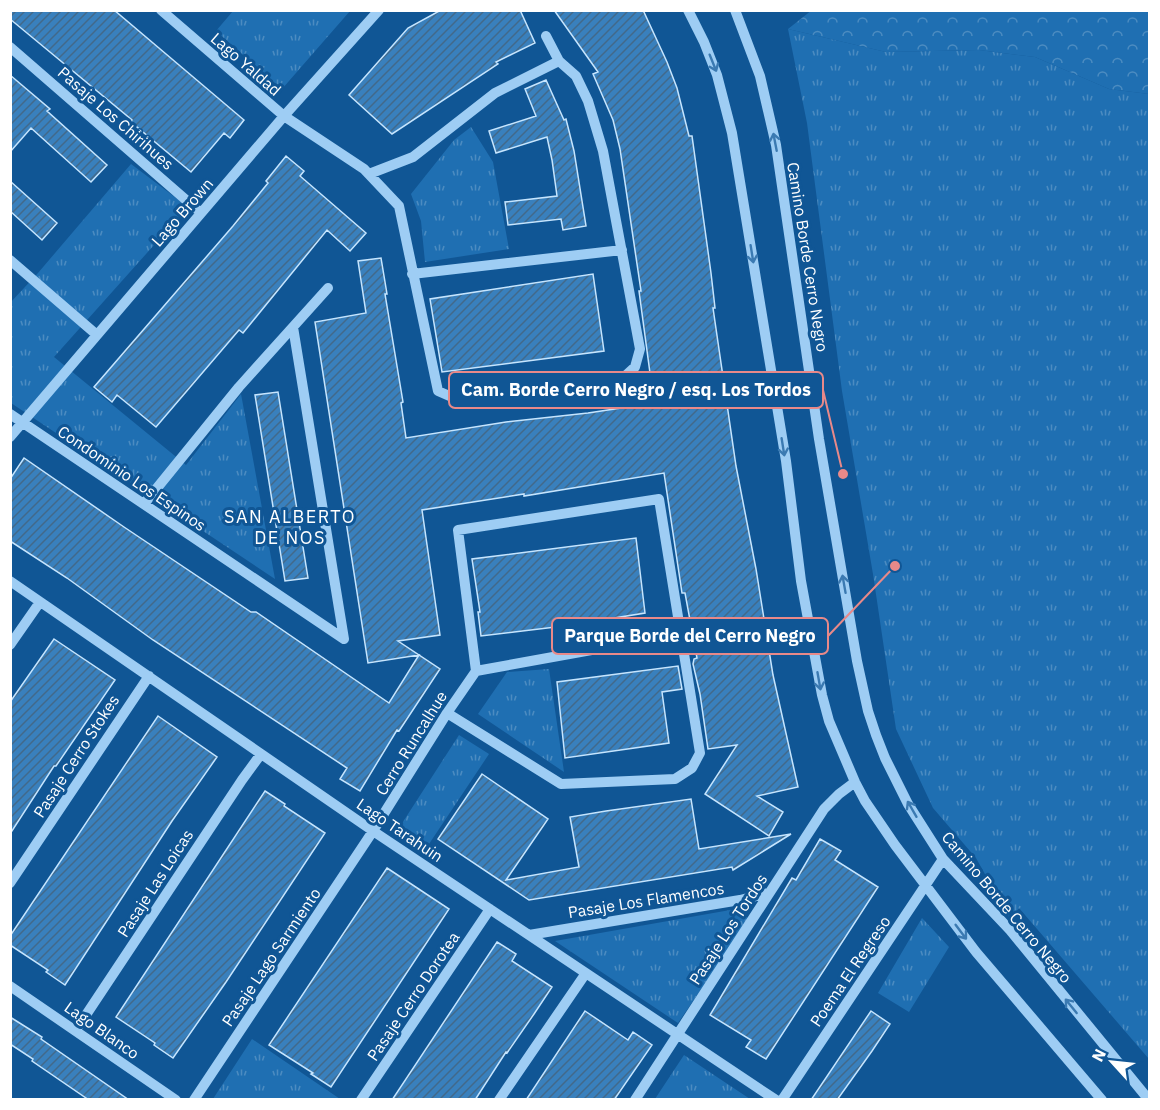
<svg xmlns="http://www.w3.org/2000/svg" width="1160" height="1110" viewBox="0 0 1160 1110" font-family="'IBM Plex Sans',sans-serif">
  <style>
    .grass { fill: url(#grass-tufts) }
    .forest { fill: url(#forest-crowns) }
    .building { fill: url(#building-hatch); stroke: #c6e5fe; stroke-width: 1.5 }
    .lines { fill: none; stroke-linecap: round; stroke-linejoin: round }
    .minor { stroke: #9ecdf4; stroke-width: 10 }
    .oneway { stroke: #3b7ab2 }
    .labels { text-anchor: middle; stroke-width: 6; stroke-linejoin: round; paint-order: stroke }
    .street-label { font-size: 16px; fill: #fff; stroke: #105695 }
    .neighbourhood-label { font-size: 18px; letter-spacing: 1.5px; fill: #fff; stroke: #105695 }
    .leader { fill: none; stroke: #e88989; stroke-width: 2 }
    .callout-dot { fill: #e88989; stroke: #105695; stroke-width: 2 }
    .callout { fill: #105695; stroke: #e88989; stroke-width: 2 }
    .callout-label { font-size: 18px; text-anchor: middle; font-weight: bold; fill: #fff }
  </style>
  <defs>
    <pattern id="grass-tufts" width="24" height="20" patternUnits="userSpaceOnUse" patternTransform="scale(1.5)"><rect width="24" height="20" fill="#1f6fb2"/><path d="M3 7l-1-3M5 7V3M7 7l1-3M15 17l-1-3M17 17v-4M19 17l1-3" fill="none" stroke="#4c8cc1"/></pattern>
    <pattern id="forest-crowns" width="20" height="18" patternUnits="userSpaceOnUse" patternTransform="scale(1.5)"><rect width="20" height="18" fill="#1f6fb2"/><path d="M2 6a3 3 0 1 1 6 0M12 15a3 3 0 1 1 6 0" fill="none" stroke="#4c8cc1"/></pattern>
    <pattern id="building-hatch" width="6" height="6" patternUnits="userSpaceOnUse" patternTransform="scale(1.5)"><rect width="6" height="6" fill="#3980bd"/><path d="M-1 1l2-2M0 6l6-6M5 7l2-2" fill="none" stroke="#42698a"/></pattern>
  </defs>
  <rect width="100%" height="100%" fill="#105695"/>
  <path class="grass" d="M233,11v-1l117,1 -68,78 -66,-58z
    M788,29l98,23 93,-2 56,7 74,32 40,5v965l-130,-151 -9,11 -34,-61 -43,-50 -37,-79 -23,-155 -31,-183 -35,-268z
    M471,127l22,35 16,87 -84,13 -4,-41 -10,-27 43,-54z
    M131,164l57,43 -134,150 132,108 55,-71 34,185 -264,-176 -1,-100 28,-30z
    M549,669l15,103 -86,-58 29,-42z
    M459,735l30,19 -60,90 -30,-16z
    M736,909l13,10 -71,104 -123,-82z
    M922,918l27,29 -40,65 -31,-19z
    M252,1039l88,60h-127z
    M684,1055l66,44h-95z"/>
  <path class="forest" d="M812,10l337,1v83l-40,-5 -74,-32 -56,-7 -93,2 -98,-23z"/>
  <path class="building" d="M10,10h104l130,110 -14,18 -6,-5 -33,39 -60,-50 1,-2 -122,-101z
    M441,10h79l15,33 -39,19 2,2 -106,70 -43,-39 59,-67z
    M554,10h89l24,52 10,26 12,48h3l19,137 4,35h-2l23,158 20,103 17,106 25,112 -41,9 26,16 -14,24 -64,-42 32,-49 -29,4 -8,-55 -7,-30 1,-5 3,-1 -12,-65h-3l-18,-120 -140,23v-2l-102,16 18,125 -42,6 42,28 -41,62 -2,-1 -37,61 -20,-12 7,-11 -194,-128 -86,-62 -57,-37v-62l14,-21 100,69 127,85h5l133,91 30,-48 -51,8 -53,-341 51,-9 -8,-52 23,-3 6,36h-2l18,108 -2,1 5,35 100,-16 82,-9 66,-10 -15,-112h2l-21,-142 -7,-29 -20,-46 5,-2z
    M10,75l40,34 -3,2 60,54 -16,17 -60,-54 -21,24z
    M546,80l18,40 2,-1 8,32 12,75 -23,4 -2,-11 -53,6 -3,-23 52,-6 -5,-36 -5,-23 -51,16 -7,-22 47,-15 -11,-27z
    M286,156l18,15 -4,5 66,57 -16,18 -23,-21 -84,103 -4,-3 -83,97 -39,-32 -5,7 -18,-15 139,-161 35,-43 -2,-2z
    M10,181l47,42 -15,17 -32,-29z
    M593,274l11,77 -162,21 -12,-73z
    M278,392l30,186 -23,3 -30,-186z
    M636,538l9,75 -81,13 -83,10 -3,-24h2l-8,-53z
    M54,639l61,41 -59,86h-2l-44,68v-132z
    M678,666l4,23 -20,3 7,51 -104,15 -8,-76z
    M158,716l59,41 -45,64 -107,164 -19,-13 2,-2 -38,-25v-9z
    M482,774l66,45 -42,61 73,-13 -9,-50 36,-6 85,-12 8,50 92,-15 -58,36 -1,-3 -203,33 -91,-61z
    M265,791l20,13 -1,2 41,27 -99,149 -53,76 -19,-13 1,-2 -39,-26z
    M820,839l21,12 -6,9 43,27 -112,172 -20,-12 5,-7 -41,-25 82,-137 4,2z
    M387,868l62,41 -118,178 -20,-13 2,-1 -44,-28z
    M497,942l19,12 -4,7 40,26 -18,27 -27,39 -1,-1 -31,48h-83z
    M585,1011l43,29 5,-8 19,13 -38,55h-88z
    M871,1011l19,13 -18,27 -35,49h-26z
    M10,1017l32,20 -1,2 88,61h-40l-57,-39 1,-2 -23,-15z"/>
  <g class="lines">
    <path class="minor" d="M161,10l123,106 80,53 35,37 39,185 16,7 168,-19 13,-12 5,-18 -37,-198 -15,-50 -12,-25 -17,-15 -13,-25
      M688,10l16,32 13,33 15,58 54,328 15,120 21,114 7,26 26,61 10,19 30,44 81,107 126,148
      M735,10l25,66 16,69 43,294 38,222 11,50 8,24 9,23 23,46 35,55 67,71 139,170
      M10,47l191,166
      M369,174l44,-17 82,-64 64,-32
      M10,260l87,75
      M412,274l210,-24
      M293,327l51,312
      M10,414l334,225
      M10,437l274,-321 95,-106
      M144,504l95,-117 89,-99
      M10,581l363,250 403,269
      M10,645l30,-43
      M476,671l204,-37
      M447,713l114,71 114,-5 17,-11 8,-15 -41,-254 -201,31 18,141
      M10,883l139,-207
      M529,935l211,-35 28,-7
      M10,986l166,114
      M76,1030l166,-250 19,-26
      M194,1100l179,-269 74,-118 29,-42
      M361,1100l129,-191
      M499,1100l87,-127
      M635,1100l189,-291 15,-15 16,-12
      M782,1100l161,-241"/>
  </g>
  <defs><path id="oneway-shaft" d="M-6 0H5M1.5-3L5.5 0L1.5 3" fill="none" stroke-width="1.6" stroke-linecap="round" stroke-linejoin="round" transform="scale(1.5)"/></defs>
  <g class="oneway">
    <use href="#oneway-shaft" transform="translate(713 63) rotate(68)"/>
    <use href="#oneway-shaft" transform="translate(775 142) rotate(-101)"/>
    <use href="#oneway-shaft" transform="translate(752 254) rotate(81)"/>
    <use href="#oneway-shaft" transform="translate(783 447) rotate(81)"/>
    <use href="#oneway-shaft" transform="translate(844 584) rotate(-100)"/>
    <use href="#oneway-shaft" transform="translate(819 681) rotate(80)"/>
    <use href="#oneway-shaft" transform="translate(912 809) rotate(-120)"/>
    <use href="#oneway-shaft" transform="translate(961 932) rotate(53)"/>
    <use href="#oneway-shaft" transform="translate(1071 1006) rotate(-129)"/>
  </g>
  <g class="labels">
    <g class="street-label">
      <text transform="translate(246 64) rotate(41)" y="6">Lago Yaldad</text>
      <text transform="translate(116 118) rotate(41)" y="6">Pasaje Los Chirihues</text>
      <text transform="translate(182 212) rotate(-49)" y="6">Lago Brown</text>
      <text transform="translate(808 257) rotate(81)" y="6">Camino Borde Cerro Negro</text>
      <text transform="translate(132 478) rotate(34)" y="6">Condominio Los Espinos</text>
      <text transform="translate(411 743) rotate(-58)" y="6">Cerro Runcalhue</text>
      <text transform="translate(76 756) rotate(-57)" y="6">Pasaje Cerro Stokes</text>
      <text transform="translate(400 830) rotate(34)" y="6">Lago Tarahuin</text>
      <text transform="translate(155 883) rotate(-57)" y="6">Pasaje Las Loicas</text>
      <text transform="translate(646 900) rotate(-9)" y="6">Pasaje Los Flamencos</text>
      <text transform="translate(1007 907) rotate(50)" y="6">Camino Borde Cerro Negro</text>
      <text transform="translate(728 929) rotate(-57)" y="6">Pasaje Los Tordos</text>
      <text transform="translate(271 957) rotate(-56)" y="6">Pasaje Lago Sarmiento</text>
      <text transform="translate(850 971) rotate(-56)" y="6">Poema El Regreso</text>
      <text transform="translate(413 996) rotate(-56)" y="6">Pasaje Cerro Dorotea</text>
      <text transform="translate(102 1030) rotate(35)" y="6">Lago Blanco</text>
    </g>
    <g class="neighbourhood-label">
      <text x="290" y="523">SAN ALBERTO<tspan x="290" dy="21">DE NOS</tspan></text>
    </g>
  </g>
  <path class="leader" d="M843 474L823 390M895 566L828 636"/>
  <g class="callout-dot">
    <circle cx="843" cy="474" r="6"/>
    <circle cx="895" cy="566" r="6"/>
  </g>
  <g class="callout">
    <rect x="449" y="372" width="374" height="36" rx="6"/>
    <rect x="552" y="618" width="276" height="36" rx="6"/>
  </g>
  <g class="callout-label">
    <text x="636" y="396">Cam. Borde Cerro Negro / esq. Los Tordos</text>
    <text x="690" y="642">Parque Borde del Cerro Negro</text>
  </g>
  <rect width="1160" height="1110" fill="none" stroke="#ffffff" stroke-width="24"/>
  <g transform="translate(1112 1062) rotate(297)" stroke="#105695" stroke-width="4.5" paint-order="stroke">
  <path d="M0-4.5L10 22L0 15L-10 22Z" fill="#ffffff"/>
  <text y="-9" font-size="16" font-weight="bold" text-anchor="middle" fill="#ffffff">N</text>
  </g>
</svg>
